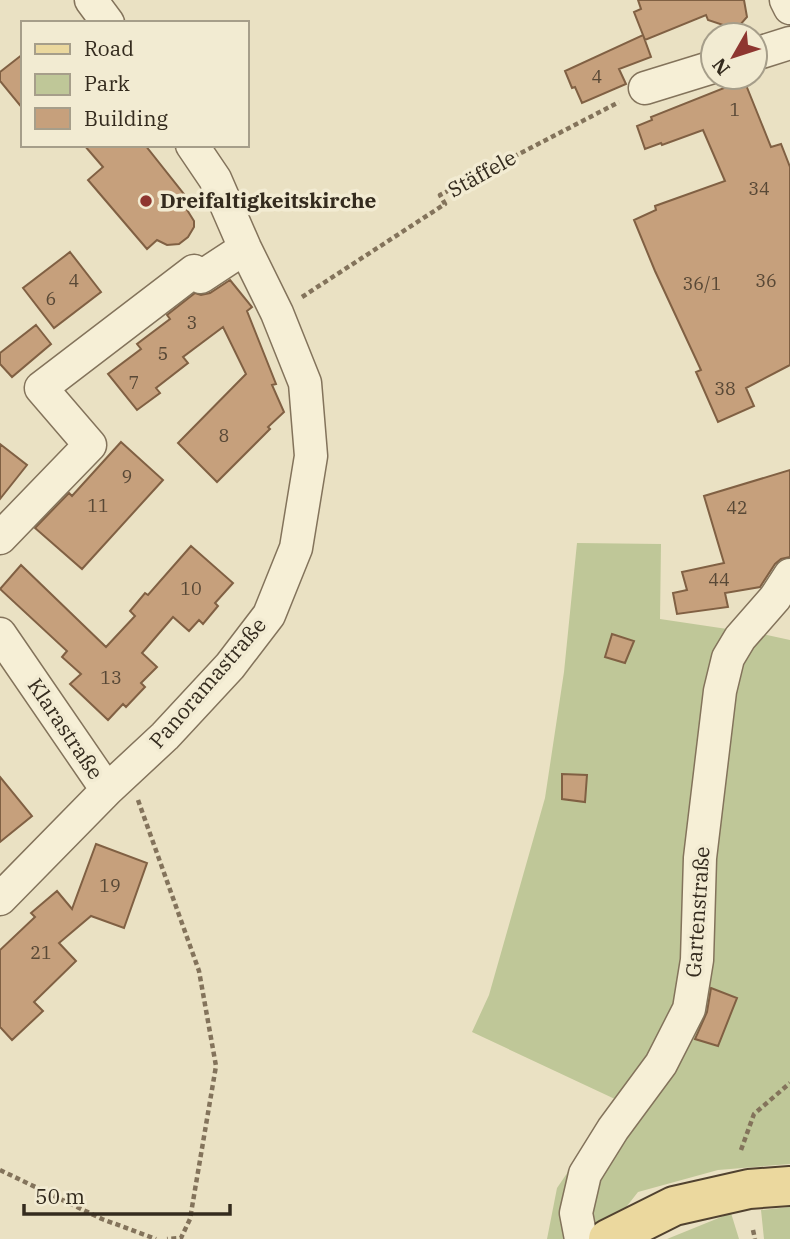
<svg xmlns="http://www.w3.org/2000/svg" width="790" height="1239" viewBox="0 0 790 1239" font-family="'IBM Plex Serif',serif">
  <style>
    .green { fill: #bfc798 }
    .building { fill: #c6a07c; stroke: #806043; stroke-width: 2 }
    .lines { fill: none; stroke-linecap: round; stroke-linejoin: round }
    .minor-casing { stroke: #83735b; stroke-width: 35 }
    .major-casing { stroke: #51422f; stroke-width: 42 }
    .path { stroke: #83735b; stroke-width: 4.5; stroke-dasharray: 5 3.5; stroke-linecap: butt }
    .minor { stroke: #f6efd6; stroke-width: 32 }
    .major { stroke: #ebd89e; stroke-width: 38 }
    .poi-dot { fill: #8e3630; stroke: #f2ebd2; stroke-width: 2.5 }
    .labels { text-anchor: middle; stroke-width: 7; stroke-linejoin: round; paint-order: stroke }
    .number-label { font-size: 18px; fill: #584836 }
    .street-label { font-size: 21px; fill: #342b1e; stroke: #f2ebd2 }
    .poi-label { font-size: 21px; font-weight: bold; fill: #342b1e; stroke: #f2ebd2; text-anchor: start }
  </style>
  <rect width="100%" height="100%" fill="#eae1c3"/>
  <path class="green" d="M577,543l84,1 -1,75 107,16 23,5v524l-72,6 -80,22 -29,37 -35,10h-27l10,-51 60,-88 -145,-68 17,-37 56,-197 19,-126z
    M790,1207v32h-26l-3,-29z
    M731,1213l8,26h-72z"/>
  <path class="building" d="M638,0h106l3,17 -7,8 -8,3 -24,-8 -2,-5 -61,25 -11,-28 7,-3z
    M643,35l8,22 -32,12 7,15 -44,19 -7,-16 -3,1 -7,-17z
    M23,54v55l-23,-28v-9z
    M744,80l27,67 10,-3 9,23v198l-44,23 8,18 -36,16 -22,-50 5,-2 -46,-99 -21,-51 22,-10 -1,-4 70,-25 -22,-51 -41,15 -1,-2 -16,6 -8,-23 15,-6 -1,-3z
    M84,145h61l42,53 -3,7 10,16v6l-6,10 -9,7 -12,1 -10,-5 -10,9 -59,-69 15,-13z
    M70,252l31,40 -47,36 -31,-40z
    M230,280l22,27 -5,4 29,73 -4,1 12,27 -16,15 2,2 -53,53 -39,-39 68,-69 -23,-47 -40,30 5,6 -32,25 4,5 -23,17 -29,-36 33,-25 -4,-5 33,-25 -3,-4 28,-22 6,2 9,-2z
    M36,325l15,19 -39,33 -12,-13v-11z
    M121,442l42,38 -81,89 -47,-41 34,-35 3,3z
    M0,444l27,21 -27,34z
    M790,470v87l-9,2 -6,5 -15,23 -35,6 3,14 -51,7 -4,-21 14,-3 -5,-18 42,-9 -20,-67z
    M191,546l42,37 -18,20 3,3 -15,18 -4,-4 -10,11 -16,-14 -31,36 15,14 -16,16 4,4 -19,20 -3,-3 -15,16 -38,-36 11,-10 -19,-17 5,-6 -67,-62 21,-24 85,82 29,-31 -5,-5 15,-18 3,2z
    M612,634l22,7 -9,22 -20,-6z
    M562,774l25,1 -2,27 -23,-3z
    M0,777l32,39 -32,26z
    M96,844l51,19 -23,65 -33,-12 -32,27 17,18 -42,41 9,9 -31,29 -12,-13v-77l35,-33 -4,-4 26,-22 15,18z
    M711,988l26,10 -19,48 -23,-7 12,-27z"/>
  <g class="lines">
    <defs>
      <path id="minor" d="M91,0l17,23
        M786,0l4,8
        M755,54l35,-11
        M645,88l68,-21
        M0,538l90,-93 -49,-57 153,-117 7,6 44,-29
        M0,634l107,156
        M0,899l107,-109 58,-54 65,-70 39,-51 27,-67 15,-92 -6,-73 -28,-70 -32,-65 -30,-69 -23,-34
        M581,1239l-5,-26 9,-39 28,-45 48,-65 28,-55 8,-49 3,-102 20,-167 8,-33 12,-20 35,-40 15,-23"/>
      <path id="major" d="M608,1239l66,-33 75,-17 41,-3"/>
    </defs>
    <use href="#minor" class="minor-casing"/>
    <use href="#major" class="major-casing"/>
    <path class="path" d="M302,297l143,-93 -5,-9 179,-93
      M138,800l61,171 17,95 -26,153 -9,19 -14,1
      M741,1150l13,-36 36,-31
      M0,1170l102,49 54,20
      M753,1230l2,9"/>
    <use href="#minor" class="minor"/>
    <use href="#major" class="major"/>
  </g>
  <circle class="poi-dot" cx="146" cy="201" r="7"/>
  <g class="labels">
    <g class="number-label">
      <text x="597" y="83">4</text>
      <text x="735" y="116">1</text>
      <text x="759" y="195">34</text>
      <text x="74" y="287">4</text>
      <text x="766" y="287">36</text>
      <text x="702" y="290">36/1</text>
      <text x="51" y="305">6</text>
      <text x="192" y="329">3</text>
      <text x="163" y="360">5</text>
      <text x="134" y="389">7</text>
      <text x="725" y="395">38</text>
      <text x="224" y="442">8</text>
      <text x="127" y="483">9</text>
      <text x="98" y="512">11</text>
      <text x="737" y="514">42</text>
      <text x="719" y="586">44</text>
      <text x="191" y="595">10</text>
      <text x="111" y="684">13</text>
      <text x="110" y="892">19</text>
      <text x="41" y="959">21</text>
    </g>
    <g class="street-label">
      <text transform="translate(482 174) rotate(-29)" y="7">Stäffele</text>
      <text transform="translate(208 683) rotate(-49)" y="7">Panoramastraße</text>
      <text transform="translate(65 729) rotate(56)" y="7">Klarastraße</text>
      <text transform="translate(698 912) rotate(-86)" y="7">Gartenstraße</text>
    </g>
    <g class="poi-label">
      <text x="160" y="208">Dreifaltigkeitskirche</text>
    </g>
  </g>
  <rect x="21" y="21" width="228" height="126" fill="#f2ebd2" stroke="#a69e8a" stroke-width="2"/>
  <rect x="35" y="44" width="35" height="10" fill="#ebd89e" stroke="#a69e8a" stroke-width="2"/>
  <text x="84" y="56" font-size="21" fill="#342b1e">Road</text>
  <rect x="35" y="74" width="35" height="21" fill="#bfc798" stroke="#a69e8a" stroke-width="2"/>
  <text x="84" y="91" font-size="21" fill="#342b1e">Park</text>
  <rect x="35" y="108" width="35" height="21" fill="#c6a07c" stroke="#a69e8a" stroke-width="2"/>
  <text x="84" y="126" font-size="21" fill="#342b1e">Building</text>
  <g transform="translate(734 56) rotate(231)"><circle r="33" fill="#f2ebd2" stroke="#a69e8a" stroke-width="2"/>
  <path d="M0-5L12 26L0 18L-12 26Z" fill="#8e3630"/>
  <text y="-10" font-size="19" font-weight="bold" text-anchor="middle" fill="#342b1e">N</text>
  </g>
  <path d="M24 1204v10h206v-10" fill="none" stroke="#342b1e" stroke-width="3.5"/>
  <text x="35" y="1204" font-size="21" fill="#342b1e" stroke="#f2ebd2" stroke-width="5" paint-order="stroke">50 m</text>
</svg>
